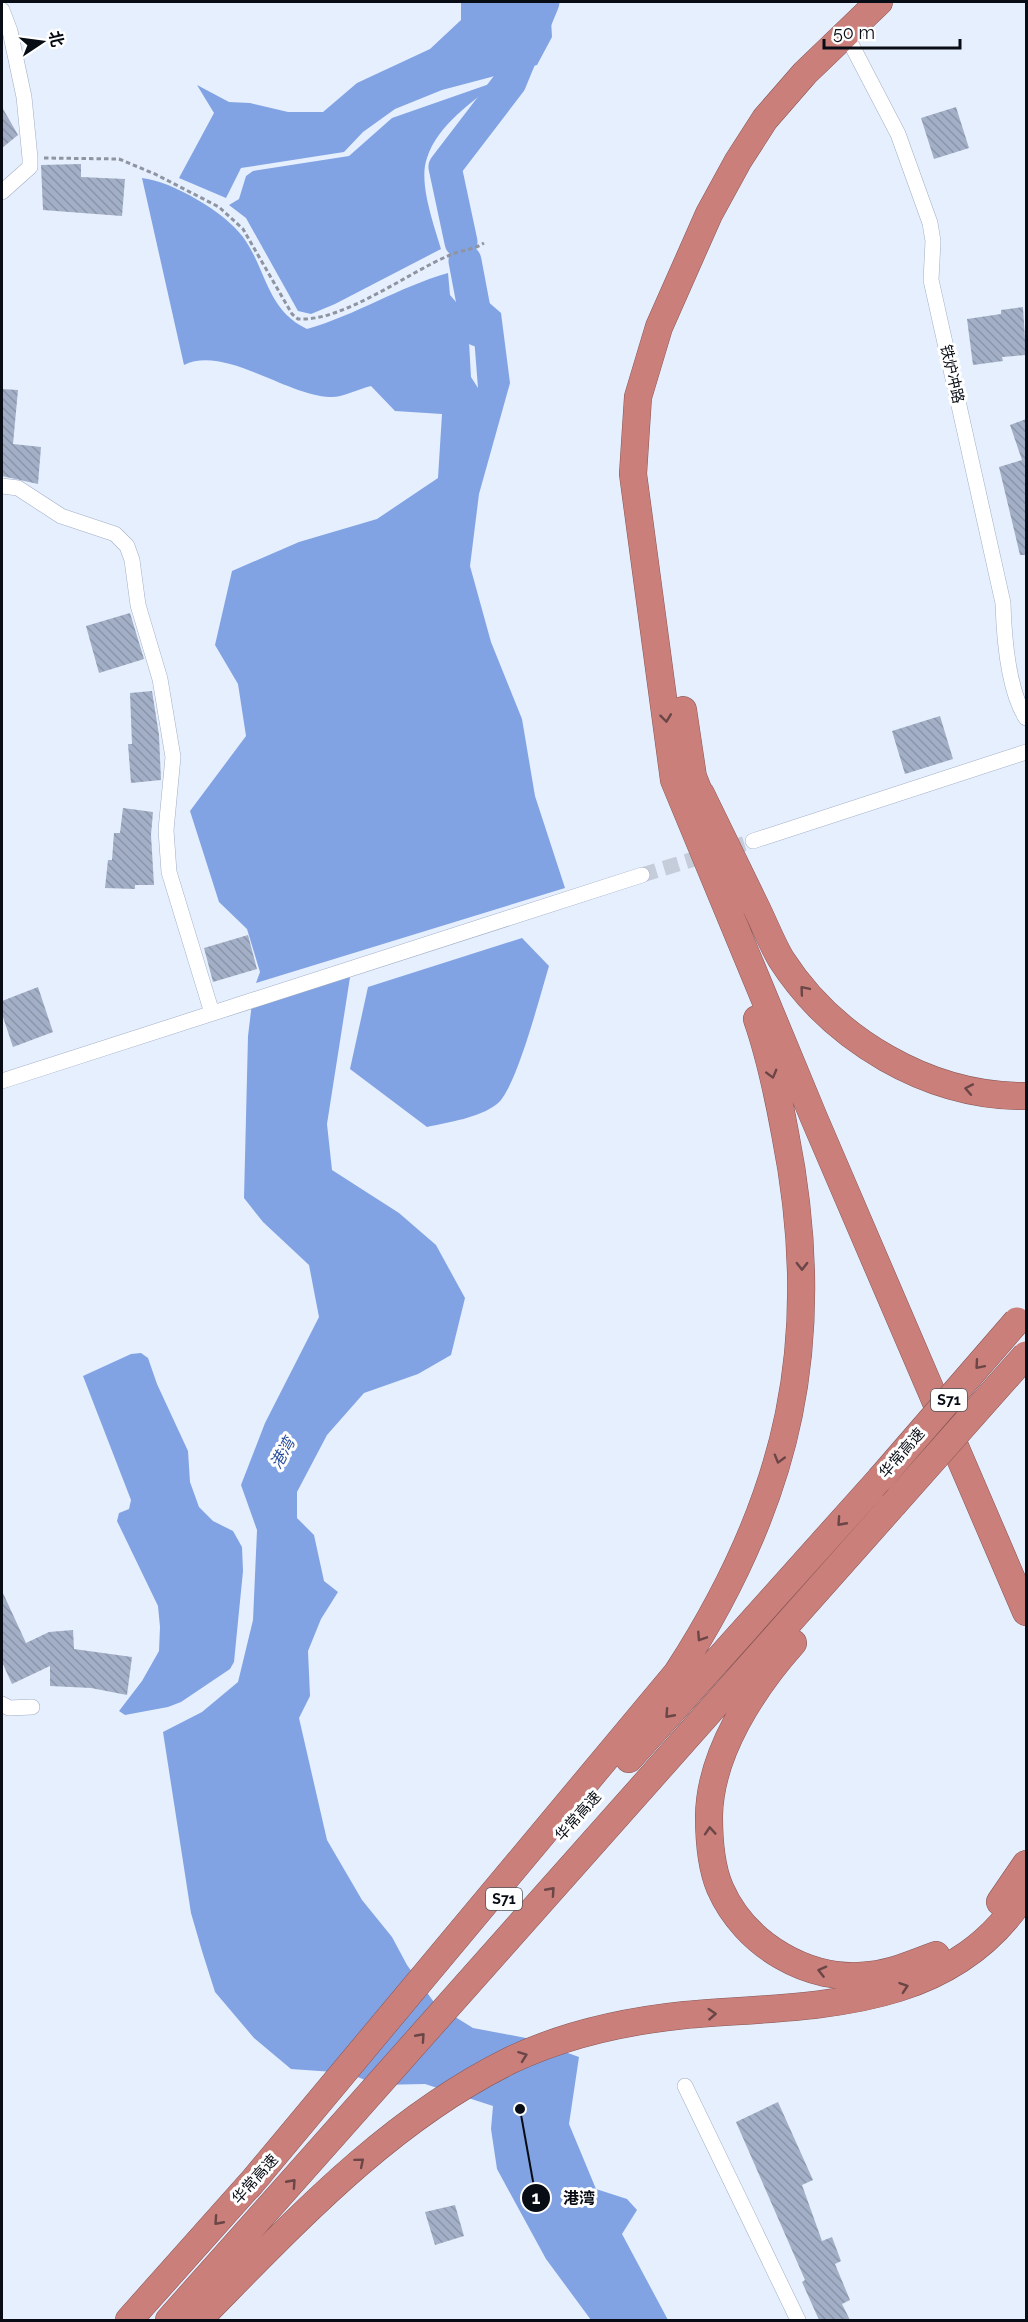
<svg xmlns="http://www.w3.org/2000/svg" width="1028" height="2322" viewBox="0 0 1028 2322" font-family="Raleway,'Noto Sans SC',sans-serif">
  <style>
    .water { fill: #81a3e4 }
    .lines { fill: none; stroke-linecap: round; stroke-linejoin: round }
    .river { stroke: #81a3e4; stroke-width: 33 }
    .building { fill: url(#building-back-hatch) }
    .street-tunnel { stroke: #c5cddb; stroke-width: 15; stroke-dasharray: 15 8; stroke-linecap: butt }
    .street-casing { stroke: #a1aec6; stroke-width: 16 }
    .highway-casing { stroke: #875756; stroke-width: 28 }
    .path { stroke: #8e95a1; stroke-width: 3; stroke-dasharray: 4.5 3; stroke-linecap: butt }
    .street { stroke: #fff; stroke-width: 15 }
    .highway { stroke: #cb7f7a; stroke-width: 27 }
    .highway-bridge-casing { stroke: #875756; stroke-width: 28; stroke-linecap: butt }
    .highway-bridge { stroke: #cb7f7a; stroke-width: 27 }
    .oneway { stroke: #6a4647 }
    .labels { text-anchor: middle; stroke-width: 6; stroke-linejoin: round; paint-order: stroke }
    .shield { fill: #fff; stroke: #52555a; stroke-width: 1.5 }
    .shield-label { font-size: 14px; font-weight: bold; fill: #080c14 }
    .street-label { font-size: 15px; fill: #080c14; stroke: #fff }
    .water-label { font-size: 16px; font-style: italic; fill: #2a509d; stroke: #fff }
    .leader { fill: none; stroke: #080c14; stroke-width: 2 }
    .callout-dot { fill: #080c14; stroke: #fff; stroke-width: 2 }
    .mark-label { font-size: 18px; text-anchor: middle; font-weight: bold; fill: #fff }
    .callout-label { font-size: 16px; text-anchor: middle; font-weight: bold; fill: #080c14; stroke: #fff; stroke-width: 6; stroke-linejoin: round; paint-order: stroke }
  </style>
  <defs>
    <pattern id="building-back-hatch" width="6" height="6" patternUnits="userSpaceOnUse" patternTransform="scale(1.5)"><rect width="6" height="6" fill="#a2afc6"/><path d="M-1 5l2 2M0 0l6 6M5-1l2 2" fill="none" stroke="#8a95a9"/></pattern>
  </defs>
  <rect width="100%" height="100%" fill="#e6effe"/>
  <path class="water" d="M461,2h89l2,35 -15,28 -95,25 -47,19 -32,23 -19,20 -103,16 -15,30 -47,-20 35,-65 -17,-28 32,17 21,1 38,9h35l34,-29 73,-34 31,-29z
    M498,81c-26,22 -60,43 -71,77 -9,24 7,67 14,91l-106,55 -24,10 -13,-3 -52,-93 -17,-13 10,-6 7,-23 7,-5 96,-15 43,-38z
    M142,178c30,3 84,35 101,59 24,33 23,72 64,92 49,-14 92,-42 141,-56l2,22 12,14 6,15 3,53 7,11 -8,-102 31,27 9,70 -31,111 -9,72 21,76 31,77 13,77 30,92 -309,95 4,-11 -13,-43 -28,-27 -29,-91 56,-75 -8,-52 -23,-39 17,-74 67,-29 78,-23 61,-41 4,-64 -47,-3 -24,-25c-13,3 -29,12 -41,11 -44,-2 -106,-52 -146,-32z
    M522,938l27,28c-8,26 -33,124 -52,138 -18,14 -48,18 -70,23l-77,-58 18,-82z
    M351,971l-24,153 5,46 67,43 37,32 29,53 -14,57 -33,19 -54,19 -37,42 -30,57v26l17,17 10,46 14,11 -17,27 -13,32 2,45 -11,22 28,122 35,60 30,37 15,28 29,40 37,23 53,10 53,19 -10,67 27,65 31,10 10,11 -15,24 46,86h-77l-45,-61 -49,-90 -6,-40 2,-23 -68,-22 -48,1 -29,-12 -57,-4 -37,-31 -39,-46 -13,-41 -11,-38 -28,-181 39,-20 36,-30 15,-62 4,-90 -16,-45 24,-62 54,-106 -10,-52 -46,-43 -19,-24 4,-162 4,-33z
    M141,1353l7,5 9,26 31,67 2,31 9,25 14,14 20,10 9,16 1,24 -9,91 -4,7 -49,33 -13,5 -43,8 -6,-4 23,-30 17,-30 1,-24 -2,-21 -41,-85 2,-8 10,-4 2,-9 -48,-124 48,-22z"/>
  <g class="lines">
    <path class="river" d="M461,242l-16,-75 65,-85 33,-80
      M465,261l13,69"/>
  </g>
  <path class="building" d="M2,107l16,28 -16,13z
    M956,107l13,41 -35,11 -13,-41z
    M81,164v13l44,2 -3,37 -79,-6 -2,-45z
    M1023,307l3,48 -24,2 1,4 -30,4 -6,-46 34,-5v-4z
    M2,389l16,1 -5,54 28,3 -3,37 -36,-8z
    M1026,419v136h-6l-21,-88 23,-7 -12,-35z
    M130,613l14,46 -45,14 -13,-47z
    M152,691l7,44 2,45 -30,3 -3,-39h4l-2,-51z
    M940,716l13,43 -48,15 -13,-43z
    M123,808l30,4 -2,23 3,50h-19v4l-30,-1 3,-28h4l2,-27h6z
    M248,935l9,34 -44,13 -9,-34z
    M38,987l15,45 -40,15 -11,-33v-13z
    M2,1591l24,52 23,-11 24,-2 1,19 58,8 -5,38 -36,-7 -41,-2v-20l-38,18 -10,-22z
    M778,2102l35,78 -11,5 20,56 10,-4 9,24 -6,3 15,36 -8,4 8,16h-31l-17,-38 3,-2 -69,-158z
    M455,2205l9,31 -29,9 -10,-33z"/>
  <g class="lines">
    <path class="street-tunnel" d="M642,875l111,-34"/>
    <defs>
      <path id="street" d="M2,10l8,21 14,66 6,61v9l-28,25
        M850,42l48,92 32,89 3,18 -2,39 72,323c1,33 5,87 23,115
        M2,486l16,2 43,28 54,18 12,12 5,14 6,45 22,74 13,78 -7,73 3,42 43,141
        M753,841l273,-89
        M2,1081l640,-206
        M2,1704l7,4 23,-1
        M685,2086l113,234"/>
      <path id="highway" d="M879,2l-74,71 -40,46 -27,42 -29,53 -50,113 -21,70 -5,77 41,306 140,338 212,494
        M683,710l10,67 13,33
        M701,794c18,37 36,74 54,111 9,18 16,37 26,54 52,81 148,138 245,137
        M793,1643c-40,45 -83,110 -84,173 0,22 2,51 11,72 25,57 89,95 151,87 23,-3 44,-12 65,-20
        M629,1759l251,-280
        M1000,1902l26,-38
        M248,2187l429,-514c113,-174 149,-334 108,-540 -7,-38 -15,-77 -28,-114
        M129,2320l131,-147
        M169,2320l724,-815
        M198,2320c96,-97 189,-199 313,-260 53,-25 116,-39 174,-45 125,-11 266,-2 341,-124"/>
    </defs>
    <use href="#street" class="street-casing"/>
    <use href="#highway" class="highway-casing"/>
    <path class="path" d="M44,158l75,1 36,15 64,33 24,22 49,85 6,5c45,3 109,-46 152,-64 11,-5 23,-5 34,-12"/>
    <use href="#street" class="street"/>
    <use href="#highway" class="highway"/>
    <defs>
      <path id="highway-bridge" d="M880,1479l137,-158
        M893,1505l133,-150"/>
    </defs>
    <use href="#highway-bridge" class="highway-bridge-casing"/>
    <use href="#highway-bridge" class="highway-bridge"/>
  </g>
  <defs><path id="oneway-chevron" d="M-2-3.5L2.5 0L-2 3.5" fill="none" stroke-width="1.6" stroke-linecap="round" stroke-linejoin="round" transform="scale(1.5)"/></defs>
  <g class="oneway">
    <use href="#oneway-chevron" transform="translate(666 718) rotate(83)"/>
    <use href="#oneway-chevron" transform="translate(804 990) rotate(-130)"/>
    <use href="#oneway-chevron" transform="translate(772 1074) rotate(75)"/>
    <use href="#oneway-chevron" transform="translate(969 1089) rotate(-169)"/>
    <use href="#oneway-chevron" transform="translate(802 1266) rotate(90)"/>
    <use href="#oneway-chevron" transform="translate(979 1365) rotate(131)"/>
    <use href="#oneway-chevron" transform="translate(779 1459) rotate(106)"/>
    <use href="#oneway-chevron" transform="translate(841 1522) rotate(132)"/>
    <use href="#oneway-chevron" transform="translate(701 1637) rotate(123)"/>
    <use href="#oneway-chevron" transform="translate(669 1714) rotate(132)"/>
    <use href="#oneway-chevron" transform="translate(710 1831) rotate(-94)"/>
    <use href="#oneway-chevron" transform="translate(551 1891) rotate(-48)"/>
    <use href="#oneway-chevron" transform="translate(822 1971) rotate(-166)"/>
    <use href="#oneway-chevron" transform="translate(904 1987) rotate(-19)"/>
    <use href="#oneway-chevron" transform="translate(712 2014) rotate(-4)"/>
    <use href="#oneway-chevron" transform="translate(421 2037) rotate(-48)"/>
    <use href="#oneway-chevron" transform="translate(523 2056) rotate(-20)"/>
    <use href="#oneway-chevron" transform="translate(360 2162) rotate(-40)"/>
    <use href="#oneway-chevron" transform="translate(292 2183) rotate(-48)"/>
    <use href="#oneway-chevron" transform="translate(218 2221) rotate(132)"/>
  </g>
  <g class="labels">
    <g class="shield">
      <rect x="931" y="1389" width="36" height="22" rx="4.5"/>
      <rect x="486" y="1888" width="36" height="22" rx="4.5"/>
    </g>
    <g class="shield-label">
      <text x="949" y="1405">S71</text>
      <text x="504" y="1904">S71</text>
    </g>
    <g class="street-label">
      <text transform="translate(952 374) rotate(77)" y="5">铁炉冲路</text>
      <text transform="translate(902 1453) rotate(-49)" y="5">华常高速</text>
      <text transform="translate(578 1816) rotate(-48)" y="5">华常高速</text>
      <text transform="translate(255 2179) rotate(-48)" y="5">华常高速</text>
    </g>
    <g class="water-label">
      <text transform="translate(282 1453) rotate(-61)" y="6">港湾</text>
    </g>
  </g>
  <path class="leader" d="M520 2109L536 2198"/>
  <g class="callout-dot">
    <circle cx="520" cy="2109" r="6"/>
    <circle cx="536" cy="2198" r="15"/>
  </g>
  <g class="mark-label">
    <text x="536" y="2204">1</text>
  </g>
  <g class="callout-label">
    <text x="579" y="2204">港湾</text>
  </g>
  <rect width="1028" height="2322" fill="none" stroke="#080c14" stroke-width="6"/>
  <g transform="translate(42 42) rotate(77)" stroke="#ffffff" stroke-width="4.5" paint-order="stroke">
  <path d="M0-4.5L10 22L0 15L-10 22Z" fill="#080c14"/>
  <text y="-9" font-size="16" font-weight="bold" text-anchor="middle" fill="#080c14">北</text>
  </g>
  <path d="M824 39v9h136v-9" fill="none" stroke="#080c14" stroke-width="3"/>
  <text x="833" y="39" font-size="18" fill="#080c14" stroke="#ffffff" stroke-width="4.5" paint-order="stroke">50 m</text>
</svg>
